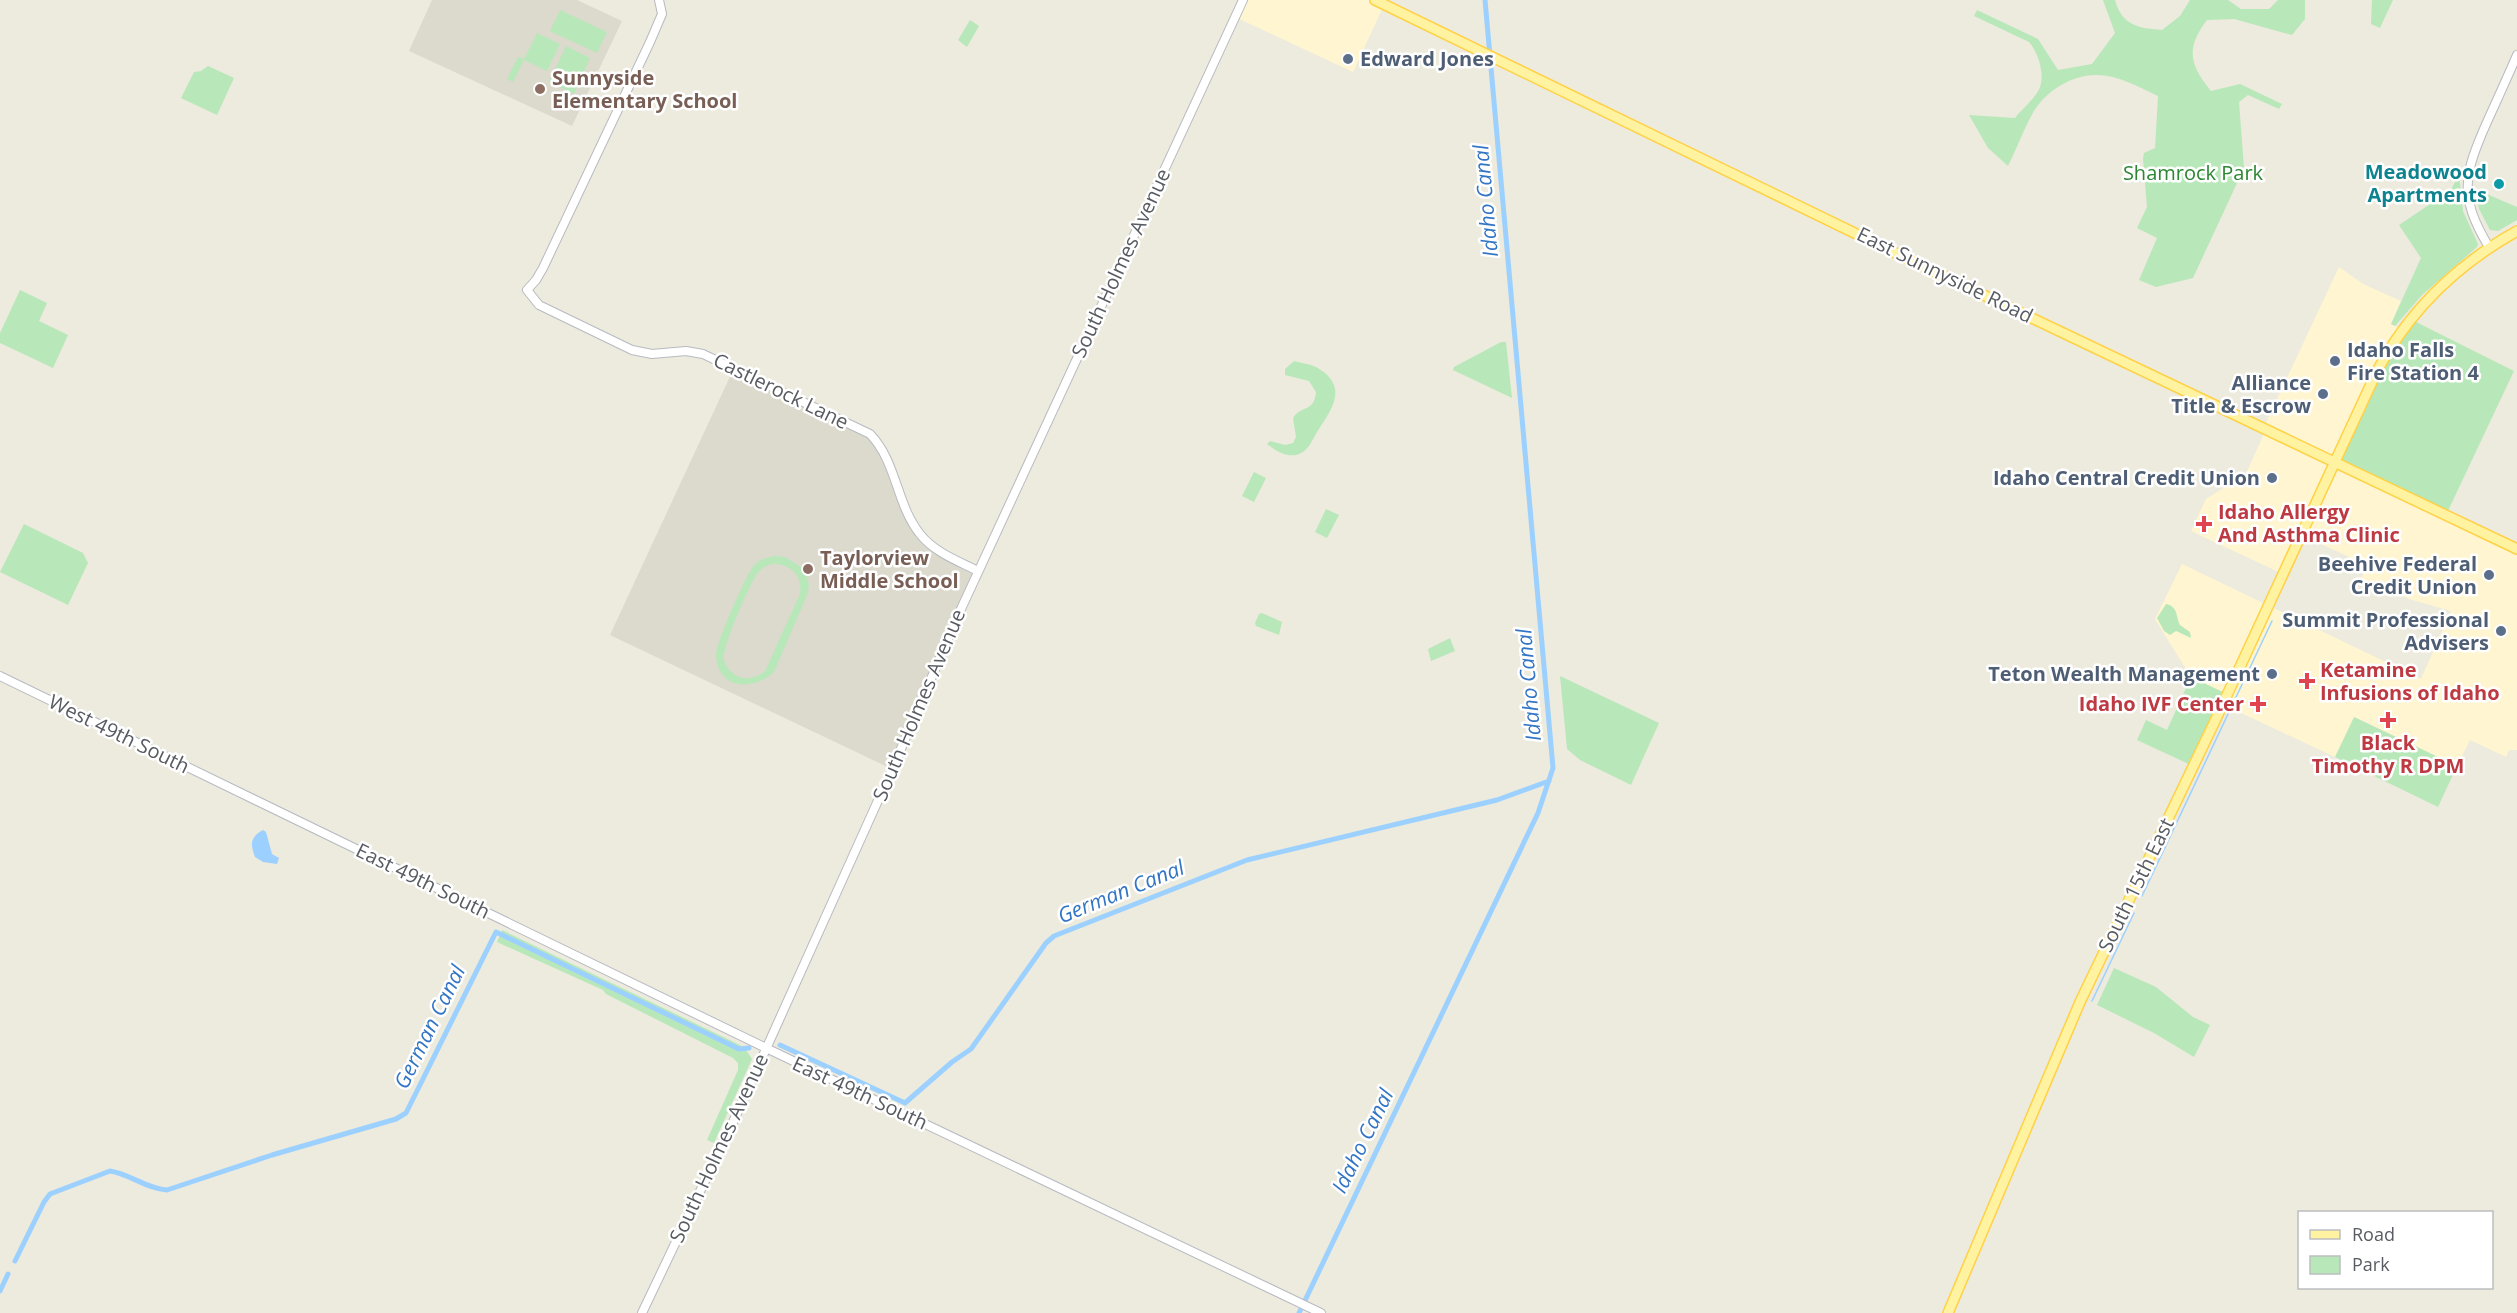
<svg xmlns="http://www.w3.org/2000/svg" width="2517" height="1313" viewBox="0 0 2517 1313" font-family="'Open Sans',sans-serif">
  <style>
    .commercial { fill: #fff6d1 }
    .education { fill: #dcd9cd }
    .green { fill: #b8e8b9; fill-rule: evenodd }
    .water { fill: #9cd1ff }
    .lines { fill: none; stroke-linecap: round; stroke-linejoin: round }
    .stream { stroke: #9cd1ff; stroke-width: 1.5 }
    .canal { stroke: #9cd1ff; stroke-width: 5 }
    .minor-casing { stroke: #b7bac0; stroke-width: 10 }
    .major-casing { stroke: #ffd145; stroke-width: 12 }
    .minor { stroke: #fff; stroke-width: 8 }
    .major { stroke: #fff3a1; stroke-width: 9 }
    .service-dot { fill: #5c6f8a; stroke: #fff; stroke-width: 2 }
    .education-dot { fill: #8d6e63; stroke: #fff; stroke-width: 2 }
    .culture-dot { fill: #0f9aa8; stroke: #fff; stroke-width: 2 }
    .health-dot { fill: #e0444e; stroke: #fff; stroke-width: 2 }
    .labels { text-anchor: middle; stroke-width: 5; stroke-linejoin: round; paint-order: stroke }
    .service-label { font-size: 20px; font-weight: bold; fill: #4e5e75; stroke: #fff; text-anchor: end }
    .education-label { font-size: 20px; font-weight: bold; fill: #785e54; stroke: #fff; text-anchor: start }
    .culture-label { font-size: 20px; font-weight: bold; fill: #0d838f; stroke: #fff; text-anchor: end }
    .park-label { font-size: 20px; fill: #2c8632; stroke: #fff }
    .street-label { font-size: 20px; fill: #585c62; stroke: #fff }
    .health-label { font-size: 20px; font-weight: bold; fill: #be3a42; stroke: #fff; text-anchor: start }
    .water-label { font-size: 21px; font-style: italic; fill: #3275c5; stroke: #fff }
  </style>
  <rect width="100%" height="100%" fill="#edeade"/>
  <path class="commercial" d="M1243,0h132l9,5 -31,67 -118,-55z
    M2339,267l24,17 38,17 -10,23 12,6 -68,131 182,88v201h-8l-3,7 -36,-17 -13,26 -102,-49 -20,40 -113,-53 5,-10 -36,-17 -36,-58 27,-55 239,115 30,-68 -42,-12 -34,-16 -16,1 8,-19 -66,-30 -18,39 -92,-43 15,-32 40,-25 20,-45 -2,-2z"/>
  <path class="education" d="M432,0h145l45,21 -50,105 -163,-75z
    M734,368l136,66 50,100 58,37 -86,198 -282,-134z"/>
  <path class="green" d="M2103,0h12c7,26 24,28 47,30l18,-14 10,-16h38l13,9h28l9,-9h27v19l-13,16 -58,-16 -27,1c-22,29 -17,45 4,71l29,-7 42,20 -3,5 -31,-14 -9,7 5,66 -51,110 -37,9 -17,-7 18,-42 -20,-10 10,-21 -4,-48 1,-6 11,-5 3,-52c-19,-9 -40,-21 -61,-21 -24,-1 -51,16 -63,36 -10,17 -17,37 -26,55l-20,-18 -19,-33 46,3c7,-9 21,-20 25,-31 5,-13 -2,-35 -11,-45l-55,-26 3,-6 61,29 20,31 34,-6 23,-31z
    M2372,0h21l-13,28 -9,-4z
    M560,10l47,22 -10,21 -47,-22z
    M970,20l9,6 -12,21 -9,-7z
    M537,33l23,11 -13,27 -23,-11 -11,22 -6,-3 11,-22 6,2z
    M566,46l24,12 -16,36 -25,-12z
    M208,66l26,12 -17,37 -36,-17 13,-26 7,-1z
    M2459,174l4,37 15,33 -1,3 -55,48 -27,31 -4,-2 30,-66 -22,-33 52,-35z
    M2475,189l42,18v13l-19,11 -8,-1 -11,-21z
    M20,290l27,13 -8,18 29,14 -15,33 -53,-25v-10z
    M2410,319l104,52 -68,144 -111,-54 48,-101z
    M1501,342h5l6,56 -59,-28 1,-3z
    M1294,361c7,2 16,3 22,6 34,19 16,42 1,65 -5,9 -10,21 -21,23 -11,2 -21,-5 -29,-11l3,-3 15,4 8,-2 3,-6 -3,-19c8,-13 21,-5 23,-26l-7,-11 -24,-6v-6z
    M1254,472l12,6 -12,24 -12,-6z
    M1326,509l13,6 -12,23 -12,-6z
    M24,524l59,29 5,10 -20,42 -68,-33z
    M776,556l9,1 16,10 5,6 3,11 -1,9 -34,79c-21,20 -57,17 -58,-17 0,-12 28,-75 36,-87 5,-8 15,-11 24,-12zM771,564c19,-1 32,11 29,30l-35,77c-7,6 -16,9 -26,6 -6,-3 -13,-9 -15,-17 -3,-11 25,-74 33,-86 3,-5 9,-8 14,-10z
    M2166,604c12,2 10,13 14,21l10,7 1,6 -15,-7 -6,4 -6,-4 -7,-13z
    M1262,613l20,9 -3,13 -23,-9 -1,-3 4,-9z
    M1450,638l5,13 -24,10 -3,-12z
    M1560,676l99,47 -28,62 -51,-25 -13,-11z
    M2191,677l36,17 -34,72 -56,-26 9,-20 21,10z
    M2354,717l103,49 -19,41 -103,-50z
    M502,930l242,117 8,12 -38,84 -7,-3 31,-70v-7l-5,-5 -127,-64 -3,-4 -106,-48z
    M2114,968l42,19 37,30 17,8 -16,32 -40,-24 -57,-28z"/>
  <path class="water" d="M263,830l3,2 6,22 7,4 -2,6 -14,-2 -8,-5c-5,-13 -5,-20 8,-27z"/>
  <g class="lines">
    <path class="stream" d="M2142,896l130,-275
      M2092,1001l42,-88"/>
    <path class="canal" d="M780,1045l125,58 47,-41 19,-13 75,-106 8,-7 193,-76 250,-60 52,-19
      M15,1261l29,-59 6,-8 60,-23c20,3 37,18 57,19l105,-35 124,-36 10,-6 90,-181 243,117 10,-1
      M0,1291l8,-17
      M1299,1313l239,-500 15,-45 -68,-768"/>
    <defs>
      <path id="minor" d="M659,0l3,14 -12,28 -107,226 -7,12 -9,10 12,15 93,45 20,4 34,-3 17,3 167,80c27,28 26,70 50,100 14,18 38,27 58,37
        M2489,247c-31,-51 -25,-73 -2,-125 10,-22 20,-44 30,-67
        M0,676l766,372 555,265
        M642,1313l92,-193 160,-355 67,-156 282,-609"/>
      <path id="major" d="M1375,0l537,261 605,288
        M1948,1313l132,-311 135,-281 162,-350c32,-60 81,-107 140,-140"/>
    </defs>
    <use href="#minor" class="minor-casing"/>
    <use href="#major" class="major-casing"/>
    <use href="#minor" class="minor"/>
    <use href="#major" class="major"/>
  </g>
  <g class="service-dot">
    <circle cx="1348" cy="59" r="6"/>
    <circle cx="2335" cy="361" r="6"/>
    <circle cx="2323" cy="394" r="6"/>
    <circle cx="2272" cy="478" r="6"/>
    <circle cx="2489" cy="575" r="6"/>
    <circle cx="2501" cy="631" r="6"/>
    <circle cx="2272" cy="674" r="6"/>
  </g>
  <g class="education-dot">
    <circle cx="540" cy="89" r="6"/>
    <circle cx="808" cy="569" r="6"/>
  </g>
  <circle class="culture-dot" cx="2499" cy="184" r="6"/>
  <g class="health-dot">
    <path d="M2201 515h6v6h6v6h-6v6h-6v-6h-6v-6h6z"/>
    <path d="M2304 672h6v6h6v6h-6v6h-6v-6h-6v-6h6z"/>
    <path d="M2255 695h6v6h6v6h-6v6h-6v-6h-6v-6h6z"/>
    <path d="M2385 711h6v6h6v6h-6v6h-6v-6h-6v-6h6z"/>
  </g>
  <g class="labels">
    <g class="service-label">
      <text x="1360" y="66" text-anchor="start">Edward Jones</text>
      <text x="2347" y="357" text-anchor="start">Idaho Falls<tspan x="2347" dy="23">Fire Station 4</tspan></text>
      <text x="2311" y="390">Alliance<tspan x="2311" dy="23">Title &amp; Escrow</tspan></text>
      <text x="2260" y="485">Idaho Central Credit Union</text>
      <text x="2477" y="571">Beehive Federal<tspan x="2477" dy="23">Credit Union</tspan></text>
      <text x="2489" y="627">Summit Professional<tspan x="2489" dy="23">Advisers</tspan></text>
      <text x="2260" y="681">Teton Wealth Management</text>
    </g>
    <g class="education-label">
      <text x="552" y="85">Sunnyside<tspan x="552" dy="23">Elementary School</tspan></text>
      <text x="820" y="565">Taylorview<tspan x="820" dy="23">Middle School</tspan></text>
    </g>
    <g class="culture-label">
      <text x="2487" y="179">Meadowood<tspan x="2487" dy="23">Apartments</tspan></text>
    </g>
    <g class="park-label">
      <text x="2193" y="180">Shamrock Park</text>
    </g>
    <g class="street-label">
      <text transform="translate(1121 263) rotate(-65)" y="7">South Holmes Avenue</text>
      <text transform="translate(1945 275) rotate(26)" y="7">East Sunnyside Road</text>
      <text transform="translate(781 391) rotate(26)" y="7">Castlerock Lane</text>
      <text transform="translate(919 705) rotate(-67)" y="7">South Holmes Avenue</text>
      <text transform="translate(119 734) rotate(26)" y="7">West 49th South</text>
      <text transform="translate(423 881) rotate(26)" y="7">East 49th South</text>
      <text transform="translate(2136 885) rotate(-64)" y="7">South 15th East</text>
      <text transform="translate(860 1093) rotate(25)" y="7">East 49th South</text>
      <text transform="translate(719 1148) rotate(-65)" y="7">South Holmes Avenue</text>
    </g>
    <g class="health-label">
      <text x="2218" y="519">Idaho Allergy<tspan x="2218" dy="23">And Asthma Clinic</tspan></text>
      <text x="2320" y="677">Ketamine<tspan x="2320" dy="23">Infusions of Idaho</tspan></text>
      <text x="2244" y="711" text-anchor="end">Idaho IVF Center</text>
      <text x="2388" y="750" text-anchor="middle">Black<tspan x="2388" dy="23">Timothy R DPM</tspan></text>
    </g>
    <g class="water-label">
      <text transform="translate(1486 201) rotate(-95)" y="7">Idaho Canal</text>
      <text transform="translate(1529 685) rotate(-95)" y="7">Idaho Canal</text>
      <text transform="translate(1121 892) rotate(-22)" y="7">German Canal</text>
      <text transform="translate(430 1027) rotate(-64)" y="7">German Canal</text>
      <text transform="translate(1363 1141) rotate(-64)" y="7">Idaho Canal</text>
    </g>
  </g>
  <rect x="2298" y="1211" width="195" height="78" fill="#ffffff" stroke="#bcbec0" stroke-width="1.5"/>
  <rect x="2310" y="1230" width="30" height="9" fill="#fff3a1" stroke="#bcbec0" stroke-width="1.5"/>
  <text x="2352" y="1241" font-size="18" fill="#585c62">Road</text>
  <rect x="2310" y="1256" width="30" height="18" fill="#b8e8b9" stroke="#bcbec0" stroke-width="1.5"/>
  <text x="2352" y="1271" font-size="18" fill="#585c62">Park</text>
</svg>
